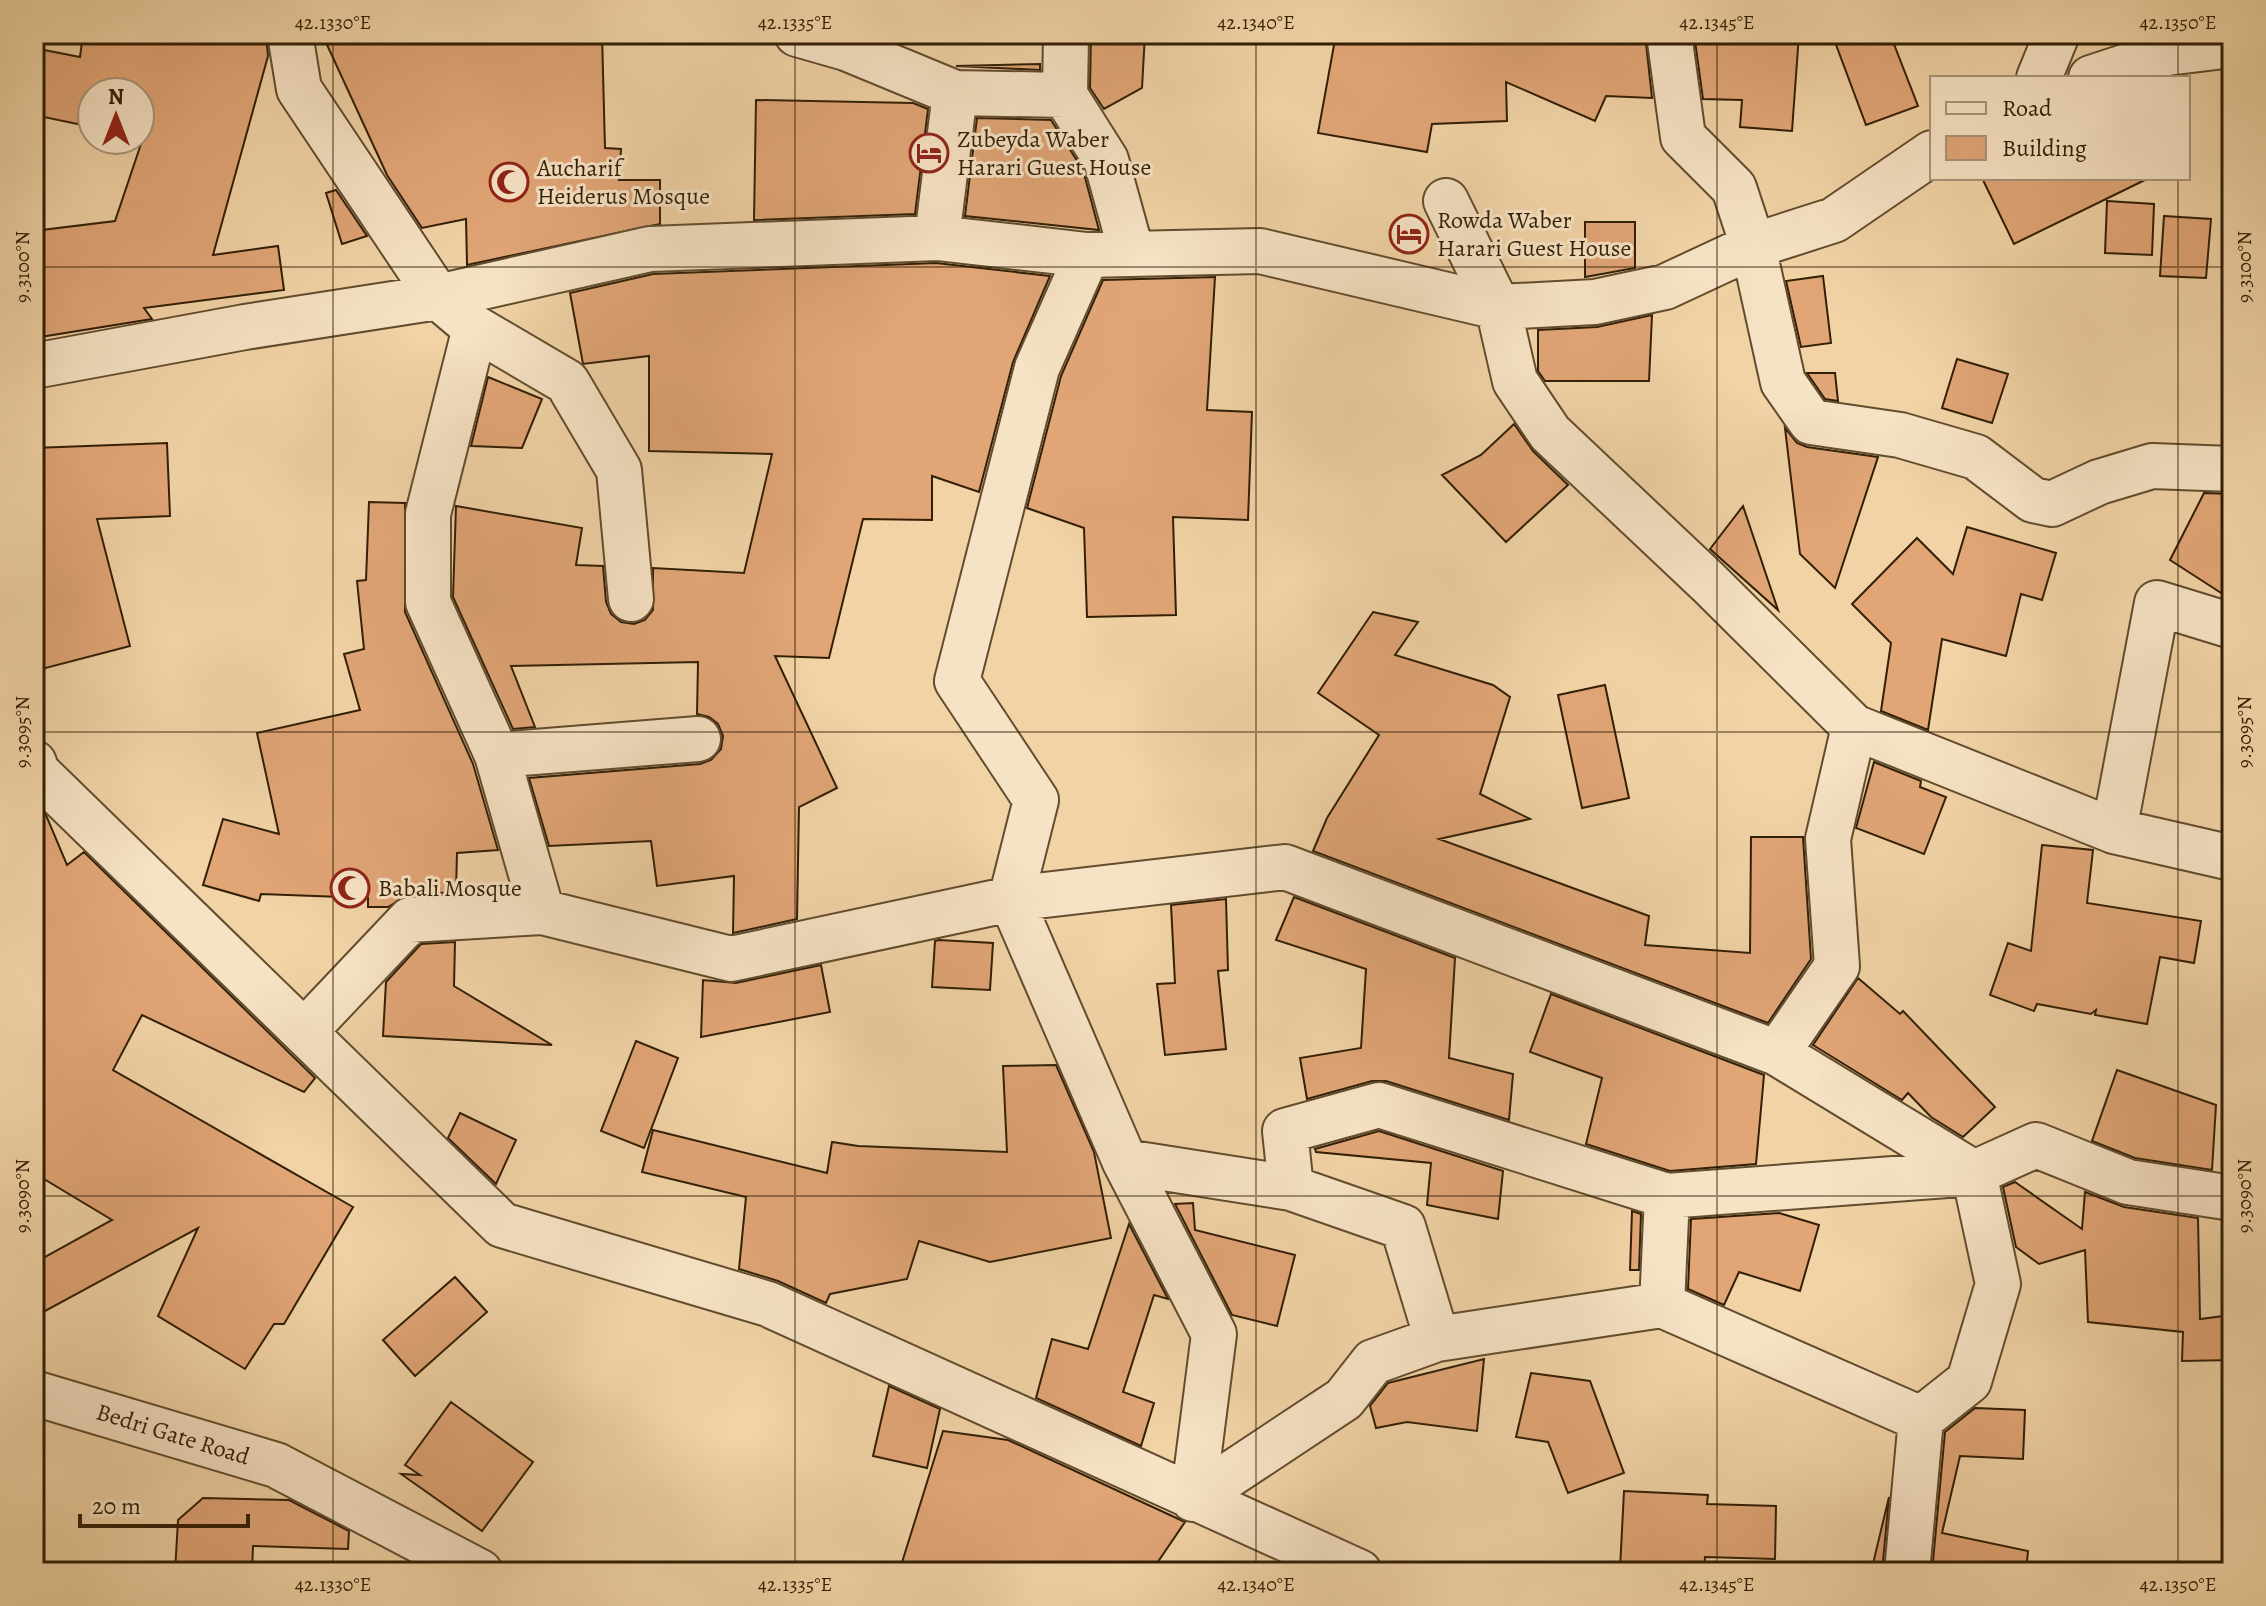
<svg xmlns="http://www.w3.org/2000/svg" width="2266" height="1606" viewBox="0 0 2266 1606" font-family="Alegreya,serif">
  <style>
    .building { fill: #e1a576; stroke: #311f06; stroke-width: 2 }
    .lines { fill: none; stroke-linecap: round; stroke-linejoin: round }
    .minor-casing { stroke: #614c2e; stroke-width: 48 }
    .minor { stroke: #f6e2c4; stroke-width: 44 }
    .ticks { fill: none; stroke: #311f06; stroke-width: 2; stroke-opacity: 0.45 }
    .labels { text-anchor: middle; stroke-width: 6; stroke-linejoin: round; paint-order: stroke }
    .poi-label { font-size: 24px; fill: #311f06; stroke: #f6e2c4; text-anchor: start }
    .street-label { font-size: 24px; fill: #311f06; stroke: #f6e2c4 }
    .neatline { fill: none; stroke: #311f06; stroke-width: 3 }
    .ticks-label { font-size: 20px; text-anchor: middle; fill: #311f06 }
  </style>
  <rect width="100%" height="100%" fill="#f1d3a5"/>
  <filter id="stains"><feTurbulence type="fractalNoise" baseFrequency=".0025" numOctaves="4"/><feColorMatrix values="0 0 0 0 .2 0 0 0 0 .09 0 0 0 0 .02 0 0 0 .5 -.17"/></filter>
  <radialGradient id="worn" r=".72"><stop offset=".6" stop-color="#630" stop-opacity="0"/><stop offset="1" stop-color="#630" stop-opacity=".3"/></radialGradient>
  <path class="building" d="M83,34h183l2,22 -55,199 65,-9 6,44 -140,18 8,11 -118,19v-107l81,-10 28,-83 -3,-1v-45h-48v35l-58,-12v-67l46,9z
    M322,34h280l3,114 16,1 -2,31h41v44l-193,41 -1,-46 -44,9 -35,-53z
    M1091,34h54l-3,54 -38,21 -14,-21z
    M1336,34h309l7,64 -46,-2 -11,25 -89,-39 1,39 -75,3 -5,28 -109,-19z
    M1694,34h105l-7,97 -52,-4 2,-27 -39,-1z
    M1832,34h58l28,72 -52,19z
    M1040,64v6l-84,-4z
    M756,100l157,3 15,6 -13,105 -161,6z
    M977,118l74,2 32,50 16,60 -134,-14z
    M1982,178h167l-135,66z
    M336,190l31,46 -25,8 -16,-51z
    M2107,201l47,3 -2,51 -47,-2z
    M2164,216l47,3 -5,59 -46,-2z
    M1585,222h50v46l-50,9z
    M936,263l114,13 -37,86 -34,130 -47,-16v44l-69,-1 -34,139 -54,-2 62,132 -38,19 -2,112 -64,14 1,-57 -77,10 -6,-45 -102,5 -20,-68 171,-14 11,-4 10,-11 2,-13 -5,-12 -9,-7 -12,-3 1,-52 -187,4 24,61 -22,2 -60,-132 3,-91 126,22 -6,37 27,1 3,36 5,12 10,8 13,2 11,-4 8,-10v-42l91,5 28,-119 -123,-3v-95l-66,8 -13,-71 83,-19z
    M1823,276l8,67 -30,4 -15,-66z
    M1215,277l-8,133 45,2 -4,108 -75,-3 3,98 -89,2 -3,-89 -57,-20 34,-132 42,-96z
    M1652,315l-3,66h-104l-7,-10v-41l59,-3z
    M1957,359l51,15 -16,49 -50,-15z
    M1807,373h28l3,28 -13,-2z
    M488,377l54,22 -20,49 -51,-2z
    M1514,424l19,27 35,34 -62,57 -64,-67 39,-20z
    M1785,428l12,15 10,4 71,10 -43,131 -35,-34z
    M167,443l3,73 -73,3 33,127 -96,25v-223z
    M2204,493l28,1v106l-62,-40z
    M369,502l36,1v109l68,152 25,86 -41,3 -1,39 -48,3 -20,12h-20v-9l-107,-4 -2,7 -56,-16 20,-66 56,15 -22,-101 103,-23 -16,-56 20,-5 -7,-68 9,-1z
    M1743,506l35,104 -68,-61z
    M1967,527l89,26 -14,47 -21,-6 -15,62 -64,-17 -14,91 -47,-19 10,-68 -39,-39 65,-66 36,36z
    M1373,612l45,10 -23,33 98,30 17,12 -30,97 50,25 -91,20 210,77 -4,29 105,8 1,-116h52l8,122 -43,64 -455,-172 14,-33 52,-83 -61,-42z
    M1605,685l24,113 -47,10 -24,-113z
    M1874,762l47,19 -1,6 26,10 -22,57 -68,-26z
    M34,804l12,11 21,50 17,-13 231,226 -11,14 -162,-77 -29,55 240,137 -69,117h-10l-29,45 -87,-53 40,-88 -164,89v-54l78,-43 -78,-47z
    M2042,845l51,5 -6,53 114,18 -7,42 -34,-6 -13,67 -52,-9 1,-5 -5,4 -54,-10 -3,7 -44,-16 18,-52 23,8z
    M1294,897l161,61 -6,100 64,16 -4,46 -123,-39h-14l-65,18 -7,-41 61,-10 5,-79 -90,-29z
    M1226,899l2,71 -10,1 8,78 -61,6 -8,-71 18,-1 -4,-78z
    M939,940l54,3 -3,47 -58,-3 3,-46z
    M455,942l-1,44 98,59 -169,-9 3,-54 35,-38z
    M821,965l9,47 -129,25 2,-57 33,3z
    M1858,978l42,36 3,-3 92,96 -32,30 -32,-20 -23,-24 -6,7 -89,-55z
    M1551,994l213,81 -8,89 -86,7 -84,-27 16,-66 -72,-26z
    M636,1041l42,17 -34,90 -43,-17z
    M1056,1065l38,87 17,86 -121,24 -71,-21 -12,38 -77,15 -4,9 -48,-22 -39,-12 7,-72 -104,-25 11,-42 174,43 5,-31 26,4 149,6 -4,-86z
    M2117,1070l99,35 -4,65 -77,-12 -43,-17z
    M460,1113l56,27 -20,44 -48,-46z
    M1379,1131l124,40 -5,48 -71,-14 4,-42 -115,-11 -1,-3z
    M2015,1182l67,47 3,-37 39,15 74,11 2,101 32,-4v45l-50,1 1,-29 -95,-10 -3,-72 -46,14 -23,-17 -13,-60z
    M1193,1203l2,27 100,25 -18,71 -45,-11 -57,-111z
    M1632,1211l9,3 -2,56h-9z
    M1779,1213l40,12 -19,66 -61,-19 -15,33 -36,-16 3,-70z
    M1129,1224l39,75 -14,-4 -31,97 31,11 -13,43 -105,-48 16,-59 36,10z
    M455,1277l32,35 -72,64 -32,-36z
    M1484,1359l-7,72 -70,-9 -31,6 -6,-22 18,-23z
    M1531,1373l59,8 34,92 -56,20 -20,-51 -32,-5z
    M889,1386l51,23 -13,59 -54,-12z
    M451,1402l82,60 -51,69 -81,-57 19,1 -15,-10z
    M1975,1408l50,2 -2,49 -63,-3 -18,77 86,18 -2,21h-94l13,-140z
    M943,1431l65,9 177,82 -34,50h-252z
    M1624,1491l84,4 -1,9 69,2 -1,53 -70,-2 -1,15 -84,-3z
    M1889,1497l-7,75h-11z
    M203,1498l86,2 60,31 -1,18 -95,-3 -1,26h-77l3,-52z"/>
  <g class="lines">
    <defs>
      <path id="minor" d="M290,34l9,55 139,208 37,31 -47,186v88l69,153 45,157 189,47 280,-60 274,-32 492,186 60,-87 -9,-127 26,-112
        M797,34l49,14 109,45 -18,145
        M1066,34l-1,61 41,65 26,94
        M1669,34l14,103 51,51 19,58 30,136 28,40 89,13 76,22 57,43 19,4 47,-22 53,-16 80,3
        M2039,78l18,-44
        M2091,78l76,-25 65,-8
        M955,93l110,2
        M1446,201l52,106 17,74 35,52 158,149 146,145 260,104 118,27
        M1087,255l-50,113 -80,313 79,119 -25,99 114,263 89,172 -21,165
        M475,328l92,54 52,88 12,129
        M34,366l211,-39 193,-30 212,-48 287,-11 150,17 173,-4 238,56 97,-5 70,-15 88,-41 81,-26 98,-67
        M497,755l201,-16
        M34,763l3,9 465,453 266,79 591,268
        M2114,831l43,-228 75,23
        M304,1032l106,-112 132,-8
        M1777,1053l197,120 24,111 -29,97 -48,38 -14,153
        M1125,1162l166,26 112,39 34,112 225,-34 259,114
        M1291,1188l-6,-57 94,-26 288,91 307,-23 62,-28 92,37 104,16
        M1662,1305l5,-109
        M34,1393l242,72 204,107
        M1193,1499l151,-100 29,-37 64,-23"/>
    </defs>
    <use href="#minor" class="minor-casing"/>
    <use href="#minor" class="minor"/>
  </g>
  <path class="ticks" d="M333,34v1538M795,34v1538M1256,34v1538M1717,34v1538M2178,34v44M2178,178v1394M34,267h2198M34,732h2198M34,1196h2198"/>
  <defs>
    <symbol id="hotel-ring" viewBox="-11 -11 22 22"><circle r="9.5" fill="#f6e2c4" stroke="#8f2418" stroke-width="1.5"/><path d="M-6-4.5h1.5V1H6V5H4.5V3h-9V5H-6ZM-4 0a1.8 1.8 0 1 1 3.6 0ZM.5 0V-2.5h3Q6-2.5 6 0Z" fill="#8f2418"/></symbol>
    <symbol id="mosque-ring" viewBox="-11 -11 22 22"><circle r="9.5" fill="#f6e2c4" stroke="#8f2418" stroke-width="1.5"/><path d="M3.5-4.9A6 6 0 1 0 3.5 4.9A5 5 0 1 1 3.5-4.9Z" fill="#8f2418"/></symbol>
  </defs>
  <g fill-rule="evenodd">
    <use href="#hotel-ring" x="907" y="131" width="44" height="44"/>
    <use href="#mosque-ring" x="487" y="160" width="44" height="44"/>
    <use href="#hotel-ring" x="1387" y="212" width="44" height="44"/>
    <use href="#mosque-ring" x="328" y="866" width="44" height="44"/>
  </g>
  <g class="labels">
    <g class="poi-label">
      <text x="957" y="147">Zubeyda Waber<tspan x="957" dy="28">Harari Guest House</tspan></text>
      <text x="537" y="176">Aucharif<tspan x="537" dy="28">Heiderus Mosque</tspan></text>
      <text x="1437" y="228">Rowda Waber<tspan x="1437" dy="28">Harari Guest House</tspan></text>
      <text x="378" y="896">Babali Mosque</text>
    </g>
    <g class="street-label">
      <text transform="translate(173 1434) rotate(17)" y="8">Bedri Gate Road</text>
    </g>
  </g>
  <rect width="2266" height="1606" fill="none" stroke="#f1d3a5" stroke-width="88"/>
  <rect x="1930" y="76" width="260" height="104" fill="#f6e2c4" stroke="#a79478" stroke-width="2"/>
  <rect x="1946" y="102" width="40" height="12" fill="#f6e2c4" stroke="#a79478" stroke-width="2"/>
  <text x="2002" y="116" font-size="24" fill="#311f06">Road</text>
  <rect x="1946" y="136" width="40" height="24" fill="#e1a576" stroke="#a79478" stroke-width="2"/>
  <text x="2002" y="156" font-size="24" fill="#311f06">Building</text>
  <g transform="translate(116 116)"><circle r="38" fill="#f6e2c4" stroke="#a79478" stroke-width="2"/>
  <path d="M0-6L14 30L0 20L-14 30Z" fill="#8f2418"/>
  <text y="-12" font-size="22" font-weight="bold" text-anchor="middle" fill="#311f06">N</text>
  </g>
  <path d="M80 1514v12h168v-12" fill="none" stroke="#311f06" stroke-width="4"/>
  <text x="92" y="1514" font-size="24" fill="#311f06" stroke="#f6e2c4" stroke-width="6" paint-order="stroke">20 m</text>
  <rect x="44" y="44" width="2178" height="1518" class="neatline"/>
  <g class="ticks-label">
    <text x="333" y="29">42.1330°E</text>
    <text x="795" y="29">42.1335°E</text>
    <text x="1256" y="29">42.1340°E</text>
    <text x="1717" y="29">42.1345°E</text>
    <text x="2178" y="29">42.1350°E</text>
    <text transform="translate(22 267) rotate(-90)" y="7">9.3100°N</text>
    <text transform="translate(2244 267) rotate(-90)" y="7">9.3100°N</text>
    <text transform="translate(22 732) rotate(-90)" y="7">9.3095°N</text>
    <text transform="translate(2244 732) rotate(-90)" y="7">9.3095°N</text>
    <text transform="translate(22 1196) rotate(-90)" y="7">9.3090°N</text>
    <text transform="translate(2244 1196) rotate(-90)" y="7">9.3090°N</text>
    <text x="333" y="1591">42.1330°E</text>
    <text x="795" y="1591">42.1335°E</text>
    <text x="1256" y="1591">42.1340°E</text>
    <text x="1717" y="1591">42.1345°E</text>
    <text x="2178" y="1591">42.1350°E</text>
  </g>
  <rect width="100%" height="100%" filter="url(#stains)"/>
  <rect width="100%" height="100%" fill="url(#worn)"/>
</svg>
